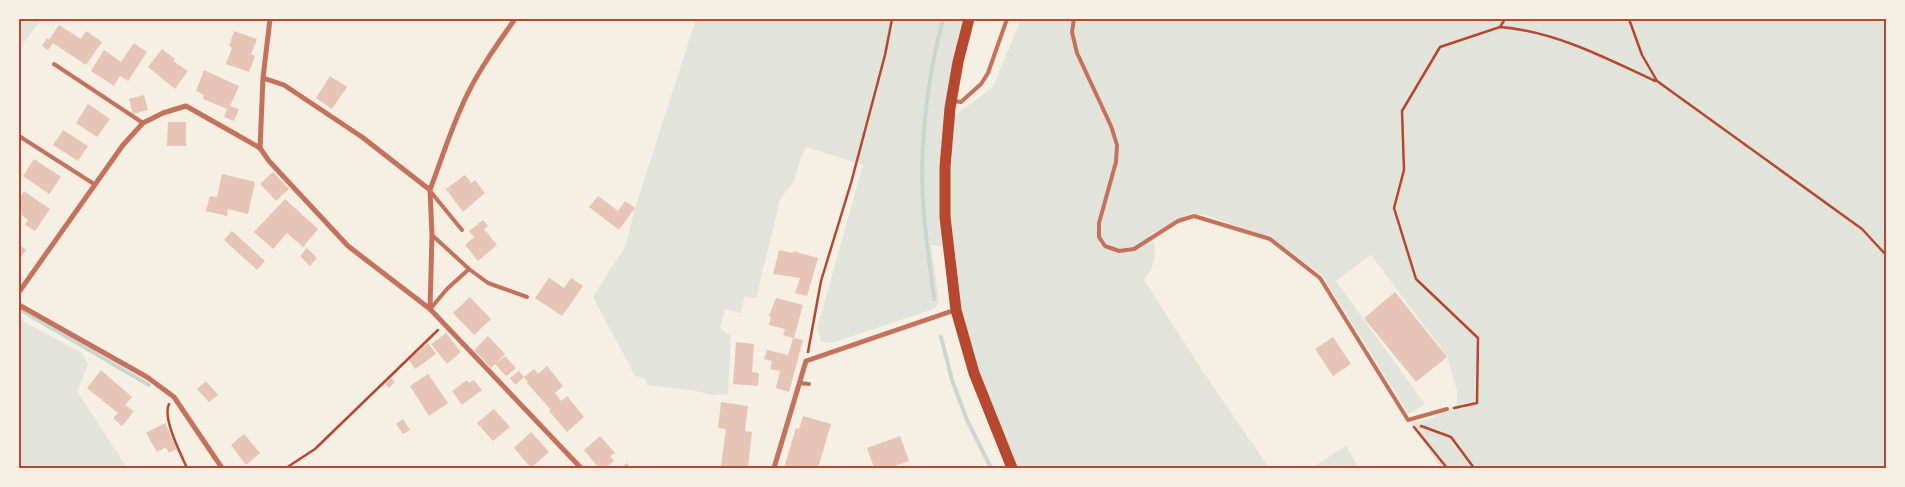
<svg xmlns="http://www.w3.org/2000/svg" width="1905" height="487" viewBox="0 0 1905 487" font-family="'Public Sans',sans-serif">
  <style>
    .green { fill: #e2e4dc }
    .lines { fill: none; stroke-linecap: round; stroke-linejoin: round }
    .stream { stroke: #c9d6d2; stroke-width: 4 }
    .building { fill: #e6c5b7 }
    .path { stroke: #b5482f; stroke-width: 2.5 }
    .service { stroke: #c5725c; stroke-width: 4 }
    .minor { stroke: #c5725c; stroke-width: 5 }
    .primary { stroke: #b5482f; stroke-width: 11 }
    .neatline { fill: none; stroke: #b5482f; stroke-width: 2 }
  </style>
  <rect width="100%" height="100%" fill="#f6efe4"/>
  <path class="green" d="M19,19h23l-23,29z
    M696,19h273l-19,100 43,-32 28,-68h865v449h-445l-31,-44 24,-7 21,-10 2,-5v-12l-10,-34 -76,-101 -35,26 89,123 -16,10 -87,-139 -52,-37 -61,-22 -17,-3 -41,21c8,16 4,33 -7,46l62,96 63,92h-257l-48,-127 -16,-94 -17,-2 8,57 -5,7 -102,34 -11,-1 -4,-14 46,-163 -57,-18 -5,10 -7,24 -14,19 -24,98 -11,-2 -5,17 -15,-4 -5,19 11,8 -3,59 -11,-1 -1,2 -19,-5 -50,-6 -3,-7 -9,-2 -42,-79 33,-52 9,-37z
    M19,319l63,34 6,12 -11,26 50,77h-108z
    M1346,446l13,22h-48z"/>
  <g class="lines">
    <path class="stream" d="M934,299c-3,-28 -8,-56 -10,-84 -6,-60 3,-137 19,-196
      M19,309l130,76
      M941,337l11,43 15,40 24,48"/>
  </g>
  <path class="building" d="M59,25l22,14 5,-8 16,11 -16,23 -33,-22 -5,7 -6,-4 5,-8 2,2z
    M234,31l23,8 -6,15 4,2 -6,16 -23,-8 6,-16 -3,-2z
    M134,43l13,9 -19,29 -8,-5 -6,10 -23,-15 13,-21 17,12z
    M162,49l13,10 -2,2 15,10 -13,18 -27,-22z
    M204,70l35,16 -9,20 9,3 -5,12 -10,-4 3,-8 -24,-10 1,-4 -8,-4z
    M330,76l17,11 -15,22 -16,-11z
    M144,95l4,15 -15,4 -4,-15z
    M88,104l22,15 -13,18 -21,-14z
    M168,122h18v24h-19z
    M63,130l25,16 -10,15 -25,-16z
    M34,159l27,18 -12,17 -26,-18z
    M273,172l16,17 -13,12 -16,-17z
    M222,174l33,8 -7,32 -20,-5 -1,7 -21,-5 4,-15 7,1z
    M465,175l6,8 4,-3 10,13 -22,19 -17,-23z
    M24,191l26,18 -15,22 -10,-6 3,-5 -9,-7v-15z
    M598,196l20,15 7,-10 10,7 -16,22 -30,-23z
    M285,199l33,30 -15,18 -16,-14 -14,16 -19,-17z
    M483,220l5,6 -4,3 13,16 -19,16 -13,-16 9,-8 -5,-6z
    M232,231l33,30 -8,9 -33,-30z
    M19,245l7,5 -7,10z
    M307,248l10,10 -7,8 -10,-10z
    M779,250l14,3v-2l25,7 -11,38 -12,-3 5,-15 -27,-4z
    M549,278l15,10 7,-10 12,8 -21,30 -27,-18z
    M1395,292l52,65 -31,25 -52,-64z
    M470,297l21,22 -17,16 -21,-22z
    M776,298l27,7 -9,33 9,2 -14,52 -13,-4 4,-17 -10,-2 2,-8 -8,-2 3,-9 21,5 5,-17 -10,-3 2,-6 -16,-4 2,-8 -2,-1z
    M446,333l15,19 -14,12 -16,-20z
    M488,336l17,18 -14,14 -17,-18z
    M1333,337l18,27 -18,12 -18,-27z
    M736,342l18,2 -2,28 7,1 -1,13 -25,-2z
    M428,343l8,11 -21,15 -6,-9z
    M505,356l11,12 -10,8 -11,-12z
    M547,366l16,20 -8,7 6,8 6,-5 17,21 -17,15 -18,-21 2,-1 -24,-27 1,-1 -4,-5 10,-8 4,5z
    M101,370l31,27 -7,8 9,6 -12,15 -9,-8 5,-5 -31,-25z
    M519,371l5,6 -9,8 -5,-7z
    M428,374l20,29 -19,13 -19,-30z
    M391,378l4,4 -6,6 -4,-4z
    M467,380l2,3 5,-3 8,10 -20,15 -10,-14z
    M206,381l12,14 -9,7 -12,-13z
    M721,402l27,4 -3,25 7,1 -4,36 -27,-2 5,-37 -8,-1z
    M494,409l16,18 -17,14 -16,-18z
    M803,416l28,8 -13,44h-34l12,-40 3,1z
    M403,419l7,11 -7,4 -7,-10z
    M165,423l12,26 -8,4 -3,-6 -9,5 -11,-19z
    M531,432l18,20 -18,16 -17,-20z
    M244,434l16,19 -14,12 -15,-20z
    M600,436l15,17 -5,3 4,5 -9,7h-6l-15,-18z
    M900,436l9,25 -19,7h-16l-7,-20z
    M627,463l4,5h-10z"/>
  <g class="lines">
    <path class="path" d="M1629,19l13,36 15,26 205,148 24,26
      M1500,27c54,4 106,31 155,54
      M808,352l13,-71 30,-98 34,-128 7,-36
      M169,404c-7,14 12,50 18,64
      M1454,408l23,-5 1,-65 -62,-59 -22,-71 10,-38 -2,-59 38,-64 60,-20 5,-8
      M1421,426l30,11 23,31
      M1414,427l33,41
      M286,468l29,-19 123,-119"/>
    <path class="service" d="M1074,19l-2,13 5,21 34,73 6,19 -1,17 -17,61v14l6,9 14,5 15,-2 44,-28 16,-5 76,23 50,39 88,142 39,-11
      M54,64l89,59
      M954,101l7,1 20,-18 7,-11 19,-54
      M19,136l75,48
      M430,191l32,39
      M432,235l37,34
      M431,308l16,-19 22,-20 19,14 39,14
      M799,383l10,1"/>
    <path class="minor" d="M263,78l21,7 78,52 68,53 2,45 -2,74
      M260,148l3,-70 7,-59
      M430,190c12,-32 22,-65 38,-97 13,-26 30,-50 47,-74
      M19,292l104,-147 20,-22 20,-10 23,-7 74,42 9,13 79,85 82,63 151,159
      M19,305l128,72 27,20 48,71
      M774,468l32,-107 149,-51"/>
    <path class="primary" d="M969,19l-11,43 -8,46 -5,59v50l11,93 18,63 38,95"/>
  </g>
  <rect width="1905" height="487" fill="none" stroke="#f6efe4" stroke-width="40"/>
  <rect x="20" y="20" width="1865" height="447" class="neatline"/>
</svg>
